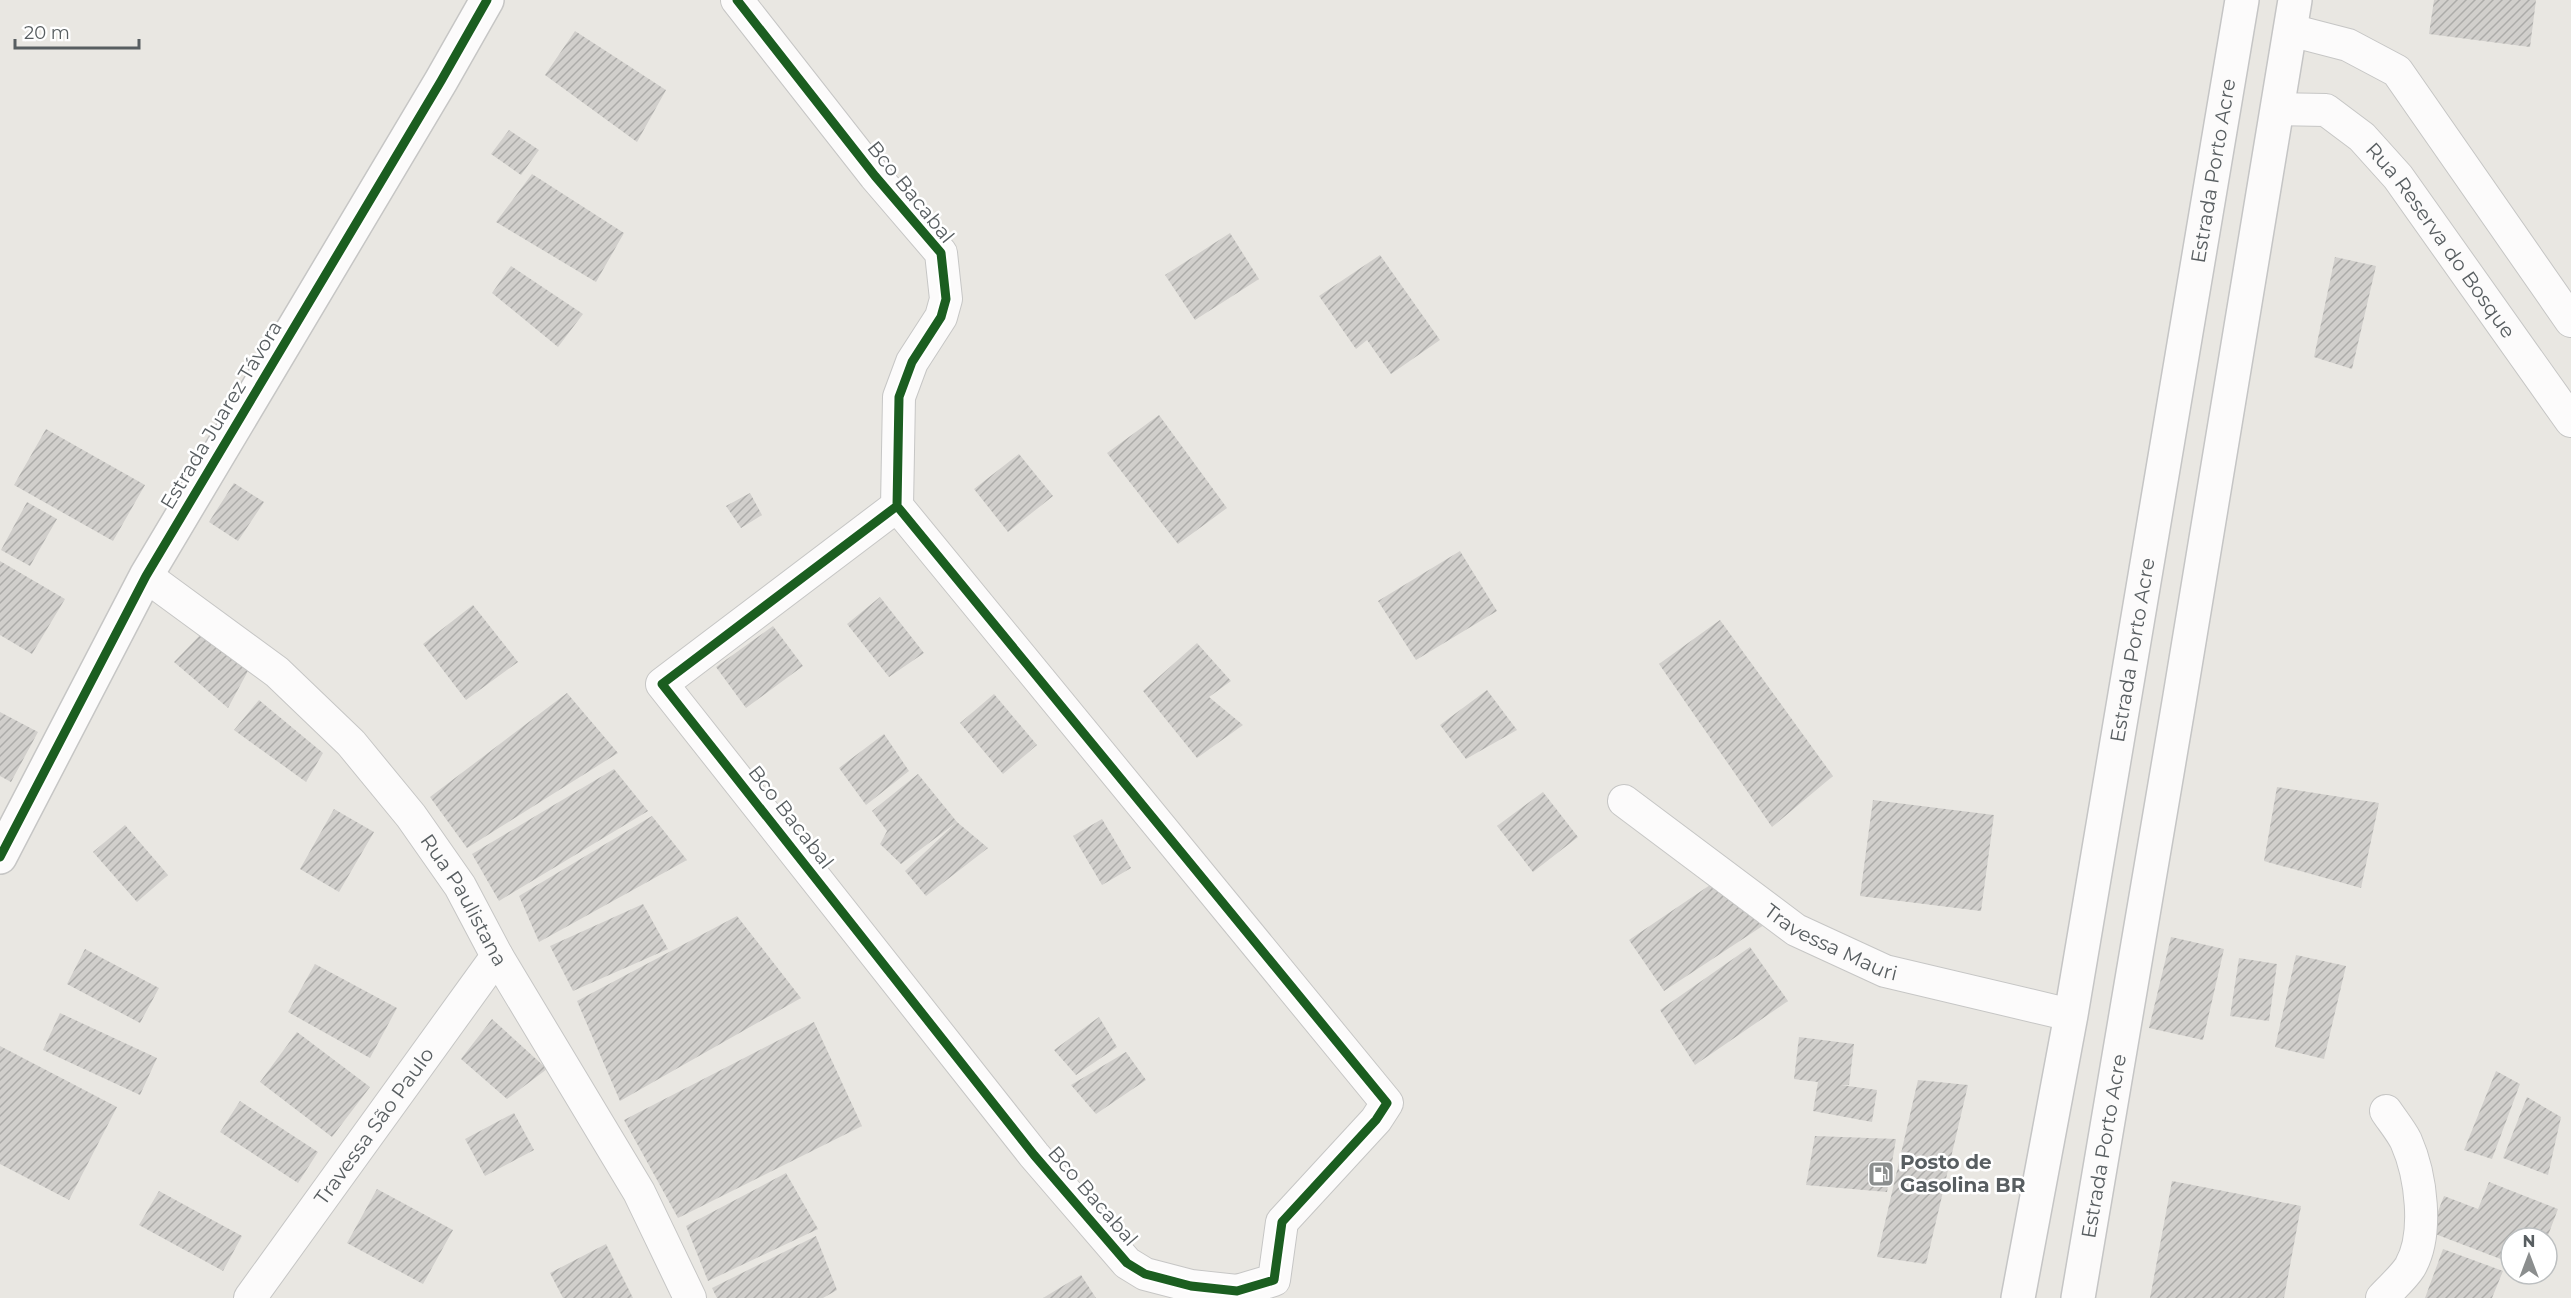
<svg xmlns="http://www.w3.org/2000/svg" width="2571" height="1298" viewBox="0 0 2571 1298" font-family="Montserrat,sans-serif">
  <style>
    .building { fill: url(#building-hatch) }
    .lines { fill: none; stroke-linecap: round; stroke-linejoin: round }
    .minor-casing { stroke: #c6c6c5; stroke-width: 34 }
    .tertiary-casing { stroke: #c6c6c5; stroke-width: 36 }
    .secondary-casing { stroke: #c5c5c5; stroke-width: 36 }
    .minor { stroke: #fcfbfb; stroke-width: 32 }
    .tertiary { stroke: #fcfbfb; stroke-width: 33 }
    .secondary { stroke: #fcfbfb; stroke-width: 33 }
    .cycleway-casing { stroke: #fff; stroke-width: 13 }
    .cycleway { stroke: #1b5e20; stroke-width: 9 }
    .labels { text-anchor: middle; stroke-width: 5; stroke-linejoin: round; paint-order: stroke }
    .street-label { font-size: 20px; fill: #585e61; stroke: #fff }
    .poi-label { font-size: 20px; font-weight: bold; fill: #585e61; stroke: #fff; text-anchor: start }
  </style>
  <defs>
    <pattern id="building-hatch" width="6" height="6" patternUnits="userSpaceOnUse" patternTransform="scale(1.5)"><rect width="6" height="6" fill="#d1cfcc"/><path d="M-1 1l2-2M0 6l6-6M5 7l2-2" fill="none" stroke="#acaba9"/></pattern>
  </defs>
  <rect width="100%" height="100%" fill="#e9e7e2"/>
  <path class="building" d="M2434,0h102l-6,47 -101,-13z
    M575,31l91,59 -29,52 -92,-67z
    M509,130l30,20 -18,25 -30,-21z
    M532,174l92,59 -28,49 -100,-60z
    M1230,233l29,46 -64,41 -30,-45z
    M1380,255l60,85 -49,34 -24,-34 -11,9 -37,-53z
    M2335,257l41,9 -24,103 -38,-12z
    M511,266l72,48 -25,33 -66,-54z
    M1159,415l68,93 -49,36 -71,-91z
    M46,429l99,56 -32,56 -99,-56z
    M1019,454l34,42 -45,36 -34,-43z
    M234,483l30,19 -26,39 -29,-19z
    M750,493l12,22 -21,13 -15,-22z
    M27,502l30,17 -27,47 -29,-16z
    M1460,551l37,60 -81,49 -38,-59z
    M0,561l65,38 -33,55 -32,-19z
    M880,597l44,56 -35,24 -42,-53z
    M473,605l45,57 -52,38 -43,-56z
    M1720,620l113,156 -61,51 -113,-163z
    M773,626l30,40 -57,42 -30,-41z
    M205,630l43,41 -20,37 -54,-46z
    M1197,643l34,38 -22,16 34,28 -46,33 -54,-67z
    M1487,690l30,40 -51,29 -26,-34z
    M567,693l51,60 -151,95 -37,-51z
    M994,694l43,51 -34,29 -43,-51z
    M259,700l64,53 -17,29 -72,-52z
    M0,712l38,20 -27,50 -11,-6z
    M884,734l25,37 -43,34 -27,-37z
    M614,769l34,42 -149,90 -27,-47z
    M918,774l39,48 -56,42 -21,-20 7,-13 -15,-20z
    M2277,787l102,16 -18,85 -97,-27z
    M1543,792l35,45 -45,35 -36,-46z
    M1873,800l121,15 -13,96 -121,-15z
    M334,809l40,23 -35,60 -39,-23z
    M652,816l35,44 -148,82 -20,-46z
    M1102,819l29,49 -29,17 -29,-49z
    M957,822l31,26 -62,48 -21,-25z
    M125,825l43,50 -31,27 -44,-50z
    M1713,883l51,42 -100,66 -35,-51z
    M643,904l25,45 -95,42 -23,-45z
    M737,916l64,82 -181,103 -43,-100z
    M2171,937l53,12 -21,91 -54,-12z
    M1750,947l38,54 -93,64 -35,-55z
    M85,949l74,39 -19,35 -73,-39z
    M2296,955l50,11 -22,93 -49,-12z
    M2239,958l38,6 -8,57 -39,-5z
    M315,964l82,44 -27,50 -82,-46z
    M60,1013l97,45 -17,37 -97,-45z
    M1099,1017l18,30 -41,28 -22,-25z
    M492,1019l55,50 -40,30 -46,-40z
    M814,1022l48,104 -184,92 -54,-98z
    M297,1032l73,55 -38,50 -72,-55z
    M1799,1037l55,7 -5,41h-8l36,5 -5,32 -59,-11 5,-29 -24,-3z
    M0,1046l117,61 -48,93 -69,-36z
    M1126,1052l20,28 -50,34 -25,-29z
    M2496,1071l24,13 -28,75 -28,-9z
    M1918,1080l50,5 -42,179 -49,-7z
    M2527,1097l34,20 -13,58 -45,-17z
    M240,1101l78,51 -20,31 -78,-51z
    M514,1113l20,37 -49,26 -20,-37z
    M1815,1136l81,3 -9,53 -81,-7z
    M786,1173l32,56 -110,52 -22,-55z
    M2172,1181l129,25 -17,92h-134z
    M2489,1182l69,27 -11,29h-36v25l-81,-31 14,-36 34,13z
    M377,1189l76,41 -30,54 -76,-41z
    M159,1191l83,45 -19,35 -84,-46z
    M816,1236l21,54 -14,8h-106l-5,-10z
    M606,1244l27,54h-70l-13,-25z
    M2443,1249l60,22 -11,27h-67z
    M1081,1275l15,23h-53z"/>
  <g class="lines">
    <defs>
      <g id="minor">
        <path d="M737,0l138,176 66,77 5,46 -5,18 -29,45 -13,35 -2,109 490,597 -11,17 -94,102 -8,58 -37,11 -46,-5 -46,-12 -18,-11 -93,-108 -372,-471 235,-178"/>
        <path d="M2290,30l58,15 49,26 174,250"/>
        <path id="s1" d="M2277,109l49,1 36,27 36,40 173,244"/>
        <path id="s2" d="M146,576l131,96 74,71 60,73 49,70 37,70 142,236 51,106"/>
        <path id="s3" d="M1624,801l172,129 89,41 186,44"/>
        <path id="s4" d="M250,1298l247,-342"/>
        <path d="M2382,1298c9,-10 21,-20 28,-31 19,-33 11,-92 -4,-126 -5,-10 -14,-21 -20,-30"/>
      </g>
      <path id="tertiary" d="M0,857l146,-281 295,-495 46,-81"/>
      <g id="secondary">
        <path id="s5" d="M2018,1298l53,-283 171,-1015"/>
        <path id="s6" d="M2078,1298l101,-596 116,-702"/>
      </g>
    </defs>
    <use href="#minor" class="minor-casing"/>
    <use href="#tertiary" class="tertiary-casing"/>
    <use href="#secondary" class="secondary-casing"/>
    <use href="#minor" class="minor"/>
    <use href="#tertiary" class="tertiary"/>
    <use href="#secondary" class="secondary"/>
    <defs>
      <path id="cycleway" d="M737,0l138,176 66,77 5,46 -5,18 -29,45 -13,35 -2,109 490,597 -11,17 -94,102 -8,58 -37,11 -46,-5 -46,-12 -18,-11 -93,-108 -372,-471 235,-178
        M0,857l146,-281 295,-495 46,-81"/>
    </defs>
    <use href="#cycleway" class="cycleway-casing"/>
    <use href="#cycleway" class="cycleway"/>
  </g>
  <defs>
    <symbol id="fuel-square" viewBox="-11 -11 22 22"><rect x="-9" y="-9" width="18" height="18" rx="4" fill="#8b8e8e" stroke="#fff"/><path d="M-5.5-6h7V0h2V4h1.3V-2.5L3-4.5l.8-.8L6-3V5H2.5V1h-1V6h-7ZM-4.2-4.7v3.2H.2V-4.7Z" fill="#fff"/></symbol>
  </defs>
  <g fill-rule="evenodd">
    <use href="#fuel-square" x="1866" y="1159" width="30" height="30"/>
  </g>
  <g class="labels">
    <g class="street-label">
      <text dy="7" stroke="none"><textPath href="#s5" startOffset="1144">Estrada Porto Acre</textPath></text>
      <text transform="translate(911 192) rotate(51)" y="7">Bco Bacabal</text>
      <text dy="7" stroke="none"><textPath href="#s1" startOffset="224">Rua Reserva do Bosque</textPath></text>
      <text transform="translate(221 415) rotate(-59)" y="7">Estrada Juarez Távora</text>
      <text dy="7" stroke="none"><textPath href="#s5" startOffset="658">Estrada Porto Acre</textPath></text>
      <text transform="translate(791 817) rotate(52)" y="7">Bco Bacabal</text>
      <text dy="7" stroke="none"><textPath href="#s2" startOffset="459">Rua Paulistana</textPath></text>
      <text dy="7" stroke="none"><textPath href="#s3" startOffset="252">Travessa Mauri</textPath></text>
      <text dy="7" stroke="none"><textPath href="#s4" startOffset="212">Travessa São Paulo</textPath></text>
      <text dy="7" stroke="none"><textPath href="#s6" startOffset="154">Estrada Porto Acre</textPath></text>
      <text transform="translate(1093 1196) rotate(49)" y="7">Bco Bacabal</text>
    </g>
    <g class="poi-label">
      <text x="1900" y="1169">Posto de<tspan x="1900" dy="23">Gasolina BR</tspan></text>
    </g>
  </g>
  <g transform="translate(2529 1256)"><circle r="28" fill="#ffffff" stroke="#bcbfc0" stroke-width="1.5"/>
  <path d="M0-4.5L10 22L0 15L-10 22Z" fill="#8b8e8e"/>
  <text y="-9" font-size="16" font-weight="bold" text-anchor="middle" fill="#585e61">N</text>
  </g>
  <path d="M15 39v9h124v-9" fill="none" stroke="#585e61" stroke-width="3"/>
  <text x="24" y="39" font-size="18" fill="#585e61" stroke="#ffffff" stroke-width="4.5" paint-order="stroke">20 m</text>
</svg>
